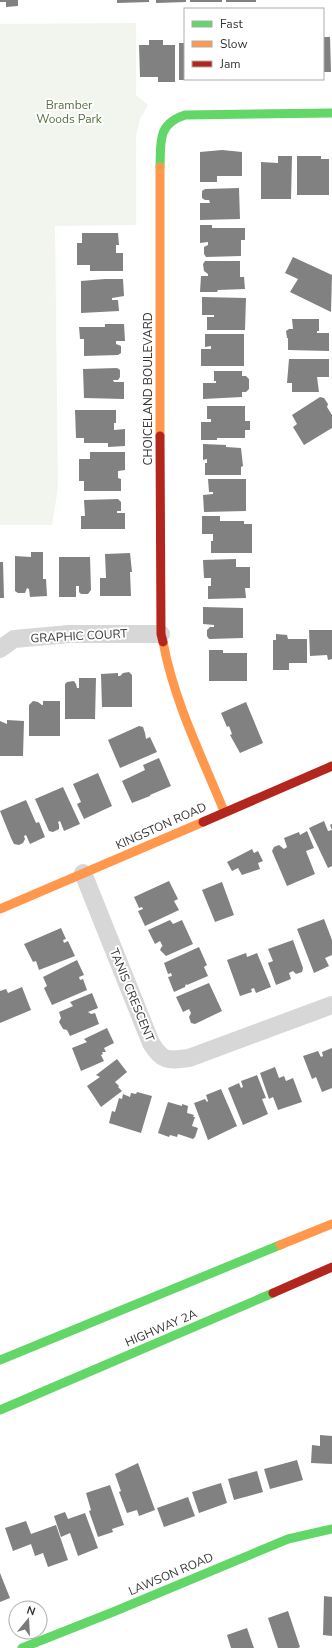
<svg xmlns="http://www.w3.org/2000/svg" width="332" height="1648" viewBox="0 0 332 1648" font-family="'Nunito Sans',sans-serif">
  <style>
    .green { fill: #f1f5ed }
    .building { fill: #818181 }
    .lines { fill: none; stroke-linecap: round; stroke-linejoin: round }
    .street { stroke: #d7d7d7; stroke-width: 18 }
    .fast { stroke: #63d668; stroke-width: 9 }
    .slow { stroke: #ff974d; stroke-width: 9 }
    .jam { stroke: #b3261e; stroke-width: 9 }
    .labels { text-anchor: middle; stroke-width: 4; stroke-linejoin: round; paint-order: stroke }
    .park-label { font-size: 12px; fill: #56703f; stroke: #fff }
    .street-label { font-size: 12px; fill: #333; stroke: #fff }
  </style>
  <rect width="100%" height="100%" fill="#fff"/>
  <path class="green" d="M136,23v72l12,10 -8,14 -4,17v89l-81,1 3,262 -6,37h-52v-501z"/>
  <path class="building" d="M0,0h18v6l-12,1v-5h-6z
    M117,0h32v2l-32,1z
    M156,0h30v2l-30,1z
    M190,0h32v2h-32z
    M226,0h30v2h-30z
    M323,37h7l1,35h-8z
    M149,40h14v5h12v37h-17v-5h-18l-1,-32h10z
    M179,43h6v37h-6z
    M222,150l20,2v24h-25v6h-17v-30z
    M278,156h14l-1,43h-30v-37l17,1z
    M297,156h24v3h8v36h-32z
    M239,188l1,31 -40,1v-17h10l-1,-3h-4l-3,-2v-7l3,-2z
    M200,225h12v3h33v12h-4v16l-35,1 -2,-3v-7l4,-2v-3l-8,1z
    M82,233h36l1,12h-3v8h7v18h-33v-6h-13v-22h5z
    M293,257l39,18 -1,37 -41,-20 8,-13 -13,-6z
    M205,261h35v16h4l1,12 -27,1 -1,2h-17l1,-16h7v-2l-4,-3 -1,-7z
    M105,279h18l1,17 -12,2v2h6l1,11 -38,2v-32z
    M202,297l44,1 -1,32h-38v-13h7v-2h-12z
    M292,319h27v12h-2v2h12v18l-41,-1v-12h-1l-1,-7 3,-2h4z
    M105,324h19l1,17h-9v3l5,2v7l-3,2 -34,1v-17h-4l-1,-12h26z
    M205,334h39v32h-43v-17h10v-3l-6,1z
    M289,359h40v18h-12l2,15h-27v-9h-5z
    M117,368l3,2v7l-2,3h-5l1,2h10v17l-40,-1 -1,-29z
    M214,371h28v5h4l3,3v10l-3,3h-4v5l-39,2v-16h13v-2h-2z
    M320,397l4,1 4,6 -1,3 5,8v13l-28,17 -11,-18 4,-3 -5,-9z
    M207,406h38v15h5v9h-5v8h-28v2h-16v-18h10v-3h-4z
    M75,410h41v13h-2v7l11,-1v17l-17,1v-4h-24v-5h-8z
    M203,444l23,1v2l15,1 2,18 -2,1v8h-36v-12h2v-4l-4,1z
    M90,452h35v18l-7,1v7l3,1v12h-37v-10h-5v-22h11z
    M208,479h38v32l-42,1 -1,-17 10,-1v-2h-4z
    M118,499l3,3v9h-4v2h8v16h-44v-13h4l-1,-16z
    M202,516h18v5h24v3h8v29h-41v-12h2v-7h-11z
    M31,552h12v27h3l1,17 -17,1 -1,-8 -2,-1 -2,5h-7l-3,-2v-35l16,1z
    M130,553l2,19h-2l1,24h-31v-18h6l-1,-24z
    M59,557h31l1,33 -3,4h-7l-2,-2v-6h-3v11h-17z
    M236,559v8h14v21h-5l1,10 -38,1v-13h3v-8h-7l-1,-18z
    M0,562h3l1,36h-4z
    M203,607l40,1v30l-34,1 -2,-3v-6l3,-3h4v-2l-11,-1z
    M309,630h23v29l-4,1 -1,-5 -17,1z
    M276,634l11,1 1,4h19v24h-18v7h-16v-30h3z
    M209,650h14v3h24v28h-38z
    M129,672l3,3v32h-30l-1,-33 17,-1v3h2l3,-3z
    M79,678h17l-1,41h-30v-35l2,-2 7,-1 2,3 1,4h2z
    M33,701l5,1 4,3h1v-4h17v35h-31v-31z
    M246,702l17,41 -23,10 -10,-18 2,-1 -3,-8 -2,1 -6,-14z
    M7,720l17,1 -1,35h-23v-35l7,3z
    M139,726l4,1 2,6 1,6 4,-2 7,15 -37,16 -12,-28z
    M159,758l12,28 -21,9v1l-18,7 -10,-22 23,-11 -2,-5z
    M98,773l14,33 -28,13 -7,-15 4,-2 -8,-18z
    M63,787l17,37 -16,7 -4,-10 -2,1 1,3v4l-6,3 -4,-1 -14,-32z
    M26,800l10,23 3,-1 6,15 -15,7 -4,-9 -2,1 1,3 -2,4 -4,2 -5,-1 -3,-6 -11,-27z
    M324,821l4,10 4,-1 -2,-5 2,-1v42l-4,2 -19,-40z
    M307,831l7,17 -8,3 9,23 -28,12 -15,-35 2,-4 5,-2 5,4 3,-2 -3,-9 15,-6 1,3z
    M252,849l2,4 4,-2 5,10 -5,2 2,6 -18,6 -4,-7 -6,3 -5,-9z
    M169,881l9,18 -4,2 5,9 -34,16 -7,-15 5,-2 -1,-2 -3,1 -5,-11z
    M222,882l12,33 -19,7 -13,-32z
    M324,919l8,21v15l-7,3 4,8 -15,7 -17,-44z
    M170,920l3,4 9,-4 11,24 -27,12 -6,-6 2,-4 1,1 -3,-6 -5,3 -7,-14z
    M61,928l5,11 -3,1 1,3 4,-2 7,15 -36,14 -3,-9 -3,1 -9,-18z
    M293,940l10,28 -1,4 -6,2 -3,-3 -4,2 2,6 -15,6 -8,-22 5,-2 -5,-12z
    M199,947l8,18 -3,2 4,9 -21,9 -1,-1 -1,3 -11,5 -6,-15 4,-1 -1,-3 -3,1 -4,-11z
    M246,953l1,4 10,-4 14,34 -15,6 -2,-5 -3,1 1,3 -12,4 -13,-36z
    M77,960l7,15 -5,2 1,3 3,-1 4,11 -35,15 -8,-17 3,-2 -4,-9z
    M209,983l13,28 -27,13 -4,-1 -2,-6 2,-4 -2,-4 -6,3 -7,-15z
    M22,987l9,23 -31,13v-32l6,-2 2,4z
    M92,993l6,15 -10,4 3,2 4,-1 4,11 -29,12 -3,-6 -4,-1 -4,-7 2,-4 -2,-6 14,-6 -3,-4z
    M107,1028l7,15 -10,5 2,4h-4l1,2 -2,1 3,6 -23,10 -9,-23 15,-6 -3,-3z
    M332,1048v40l-10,4 -6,-15 -4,2 -9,-23 15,-5 3,6 2,-1 -1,-4z
    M117,1059l10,13 -12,10 4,4 -1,1 4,4 -21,16 -14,-21 13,-9 -4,-2z
    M275,1067l4,11 5,-2 2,5 7,-3 9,24 -24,8 -5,-13 -4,2 -9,-26z
    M257,1075l9,23 -4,1 6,15 -25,11 -15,-37 11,-5 2,5 2,-1 -2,-6z
    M221,1089l16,37 -29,14 -14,-37 11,-4 2,3 1,-1 -2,-6z
    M137,1092l15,4 -11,37 -32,-10 3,-12 3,1 4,-14 3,1 1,-5 7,3 1,-4 5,1z
    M168,1102l14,4v-2l6,2 -1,7 7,2 -1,2h2l-3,9 6,2 -3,9 -2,2 -15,-5 -1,3 -7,-2 -1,2 -11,-4z
    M320,1435l12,1v28l-21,-1 1,-18 8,1z
    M297,1460l6,20 -33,9 -6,-20z
    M138,1463l17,47 -16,6 -2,-6 -10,3 -8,-21 2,-1 -6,-17z
    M257,1471l6,21 -29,8 -6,-21z
    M221,1483l6,20 -28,10 -7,-21z
    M110,1485l14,40 -12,4 1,3 -15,5 -9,-26 2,-1 -5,-17z
    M188,1497l7,19 -31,11 -7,-19z
    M65,1512l3,7 17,-6 13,35 -20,8 -8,-23 -9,4 -7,-21z
    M26,1521l5,13 25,-9 12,35 -20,7 -5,-14 -8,3 -4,-12 -18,7 -8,-23z
    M0,1573l10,25 -10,4z
    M324,1596l8,1v39l-9,-1z
    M288,1611l12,36 -2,1h-20l-10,-30z
    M247,1628l7,20h-23l-4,-13z"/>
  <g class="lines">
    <path class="street" d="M0,649l14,-10 55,-5h92
      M83,873l68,170c11,18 16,18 38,15l143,-53"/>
    <path class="fast" d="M160,167c1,-25 -3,-43 25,-52l147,-2
      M0,1360l280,-115
      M0,1410l273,-117
      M22,1648l91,-36 175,-73 44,-10"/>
    <path class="slow" d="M160,167v269
      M163,642c11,59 38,113 61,169
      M0,909l203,-87
      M280,1245l52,-21"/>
    <path class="jam" d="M160,436l1,198 2,8
      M203,822l129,-56
      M273,1293l59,-26"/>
  </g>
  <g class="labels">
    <g class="park-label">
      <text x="69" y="109">Bramber<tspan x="69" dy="14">Woods Park</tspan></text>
    </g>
    <g class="street-label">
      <text transform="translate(148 389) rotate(-90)" y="4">CHOICELAND BOULEVARD</text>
      <text transform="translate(79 636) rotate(-3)" y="4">GRAPHIC COURT</text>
      <text transform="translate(161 826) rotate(-24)" y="4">KINGSTON ROAD</text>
      <text transform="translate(132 995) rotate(68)" y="4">TANIS CRESCENT</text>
      <text transform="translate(161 1328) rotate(-23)" y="4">HIGHWAY 2A</text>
      <text transform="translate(171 1574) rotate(-23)" y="4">LAWSON ROAD</text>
    </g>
  </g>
  <rect x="184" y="8" width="140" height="72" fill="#ffffff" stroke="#adadad"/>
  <rect x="192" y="21" width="20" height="6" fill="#63d668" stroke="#adadad"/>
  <text x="220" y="28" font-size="12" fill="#333333">Fast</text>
  <rect x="192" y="41" width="20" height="6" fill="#ff974d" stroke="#adadad"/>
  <text x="220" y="48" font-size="12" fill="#333333">Slow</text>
  <rect x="192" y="61" width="20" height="6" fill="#b3261e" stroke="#adadad"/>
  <text x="220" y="68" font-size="12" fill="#333333">Jam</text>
  <g transform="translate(28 1620) rotate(18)"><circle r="19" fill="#ffffff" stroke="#adadad"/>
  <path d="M0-3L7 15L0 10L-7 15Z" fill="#7a7a7a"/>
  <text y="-6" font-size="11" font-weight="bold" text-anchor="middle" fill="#333333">N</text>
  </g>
</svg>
